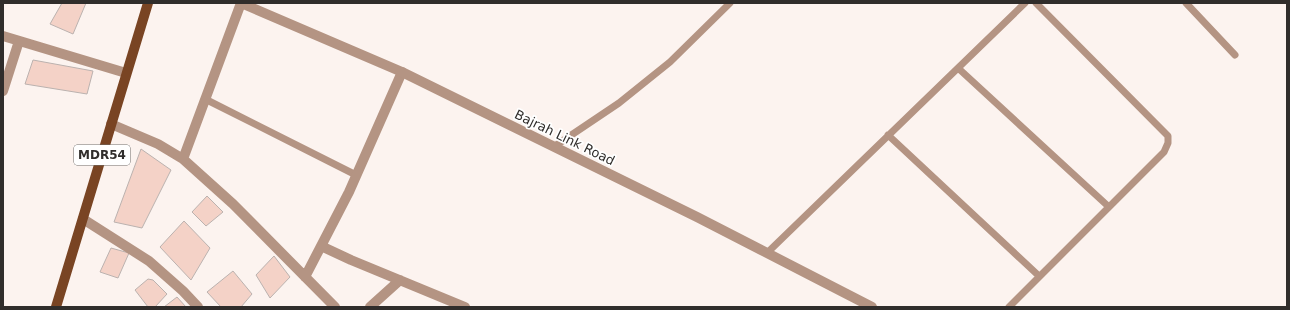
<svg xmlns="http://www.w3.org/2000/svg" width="1290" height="310" viewBox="0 0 1290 310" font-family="'DejaVu Sans',sans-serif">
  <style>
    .building { fill: #f4d2c7; stroke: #bbb2af }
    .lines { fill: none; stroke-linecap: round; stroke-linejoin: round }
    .service { stroke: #b49483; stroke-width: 7 }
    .minor { stroke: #b49483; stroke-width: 10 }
    .tertiary { stroke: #b49483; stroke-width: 10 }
    .primary { stroke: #794423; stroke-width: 10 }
    .labels { text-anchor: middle; stroke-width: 3.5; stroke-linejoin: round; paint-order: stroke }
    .shield { fill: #fff; stroke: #6e6c6b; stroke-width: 1 }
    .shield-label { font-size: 12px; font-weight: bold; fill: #302d2b }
    .street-label { font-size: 13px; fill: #302d2b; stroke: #fff }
  </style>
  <rect width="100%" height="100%" fill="#fcf3ef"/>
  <path class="building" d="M62,3h24l-13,31 -23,-10z
    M33,60l60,11 -6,23 -62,-10z
    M141,149l30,21 -29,58 -28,-6z
    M207,196l16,16 -17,14 -14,-14z
    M184,221l26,27 -19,32 -31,-33z
    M111,248l18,5 -11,25 -18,-6z
    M274,256l16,21 -20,21 -14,-23z
    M233,271l19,23 -11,13h-20l-14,-15z
    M148,279l5,1 14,14 -12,13h-7l-13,-17z
    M177,297l9,10h-22z"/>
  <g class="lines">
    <path class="service" d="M1186,3l49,52
      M958,68l151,139
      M205,99l151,76
      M888,135l151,141
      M555,146l64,-43 51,-41 60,-59
      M767,253l258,-250
      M1009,307l155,-155 4,-9v-7l-132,-133"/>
    <path class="minor" d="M3,36l123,37
      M3,91l16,-50
      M111,124l47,20 25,15 50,45 102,103
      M183,159l58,-156
      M83,219l66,42 34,30 15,16
      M321,246l30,14 114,47
      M305,277l44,-85 53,-120
      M370,307l30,-27"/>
    <path class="tertiary" d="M241,3l161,69 295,145 175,90"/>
    <path class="primary" d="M56,307l92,-304"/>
  </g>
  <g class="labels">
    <rect class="shield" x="74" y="145" width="56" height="20" rx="3"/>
    <g class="shield-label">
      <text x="102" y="159">MDR54</text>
    </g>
    <g class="street-label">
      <text transform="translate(565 137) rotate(26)" y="5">Bajrah Link Road</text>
    </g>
  </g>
  <rect width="1290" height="310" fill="none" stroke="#302d2b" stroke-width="8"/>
</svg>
